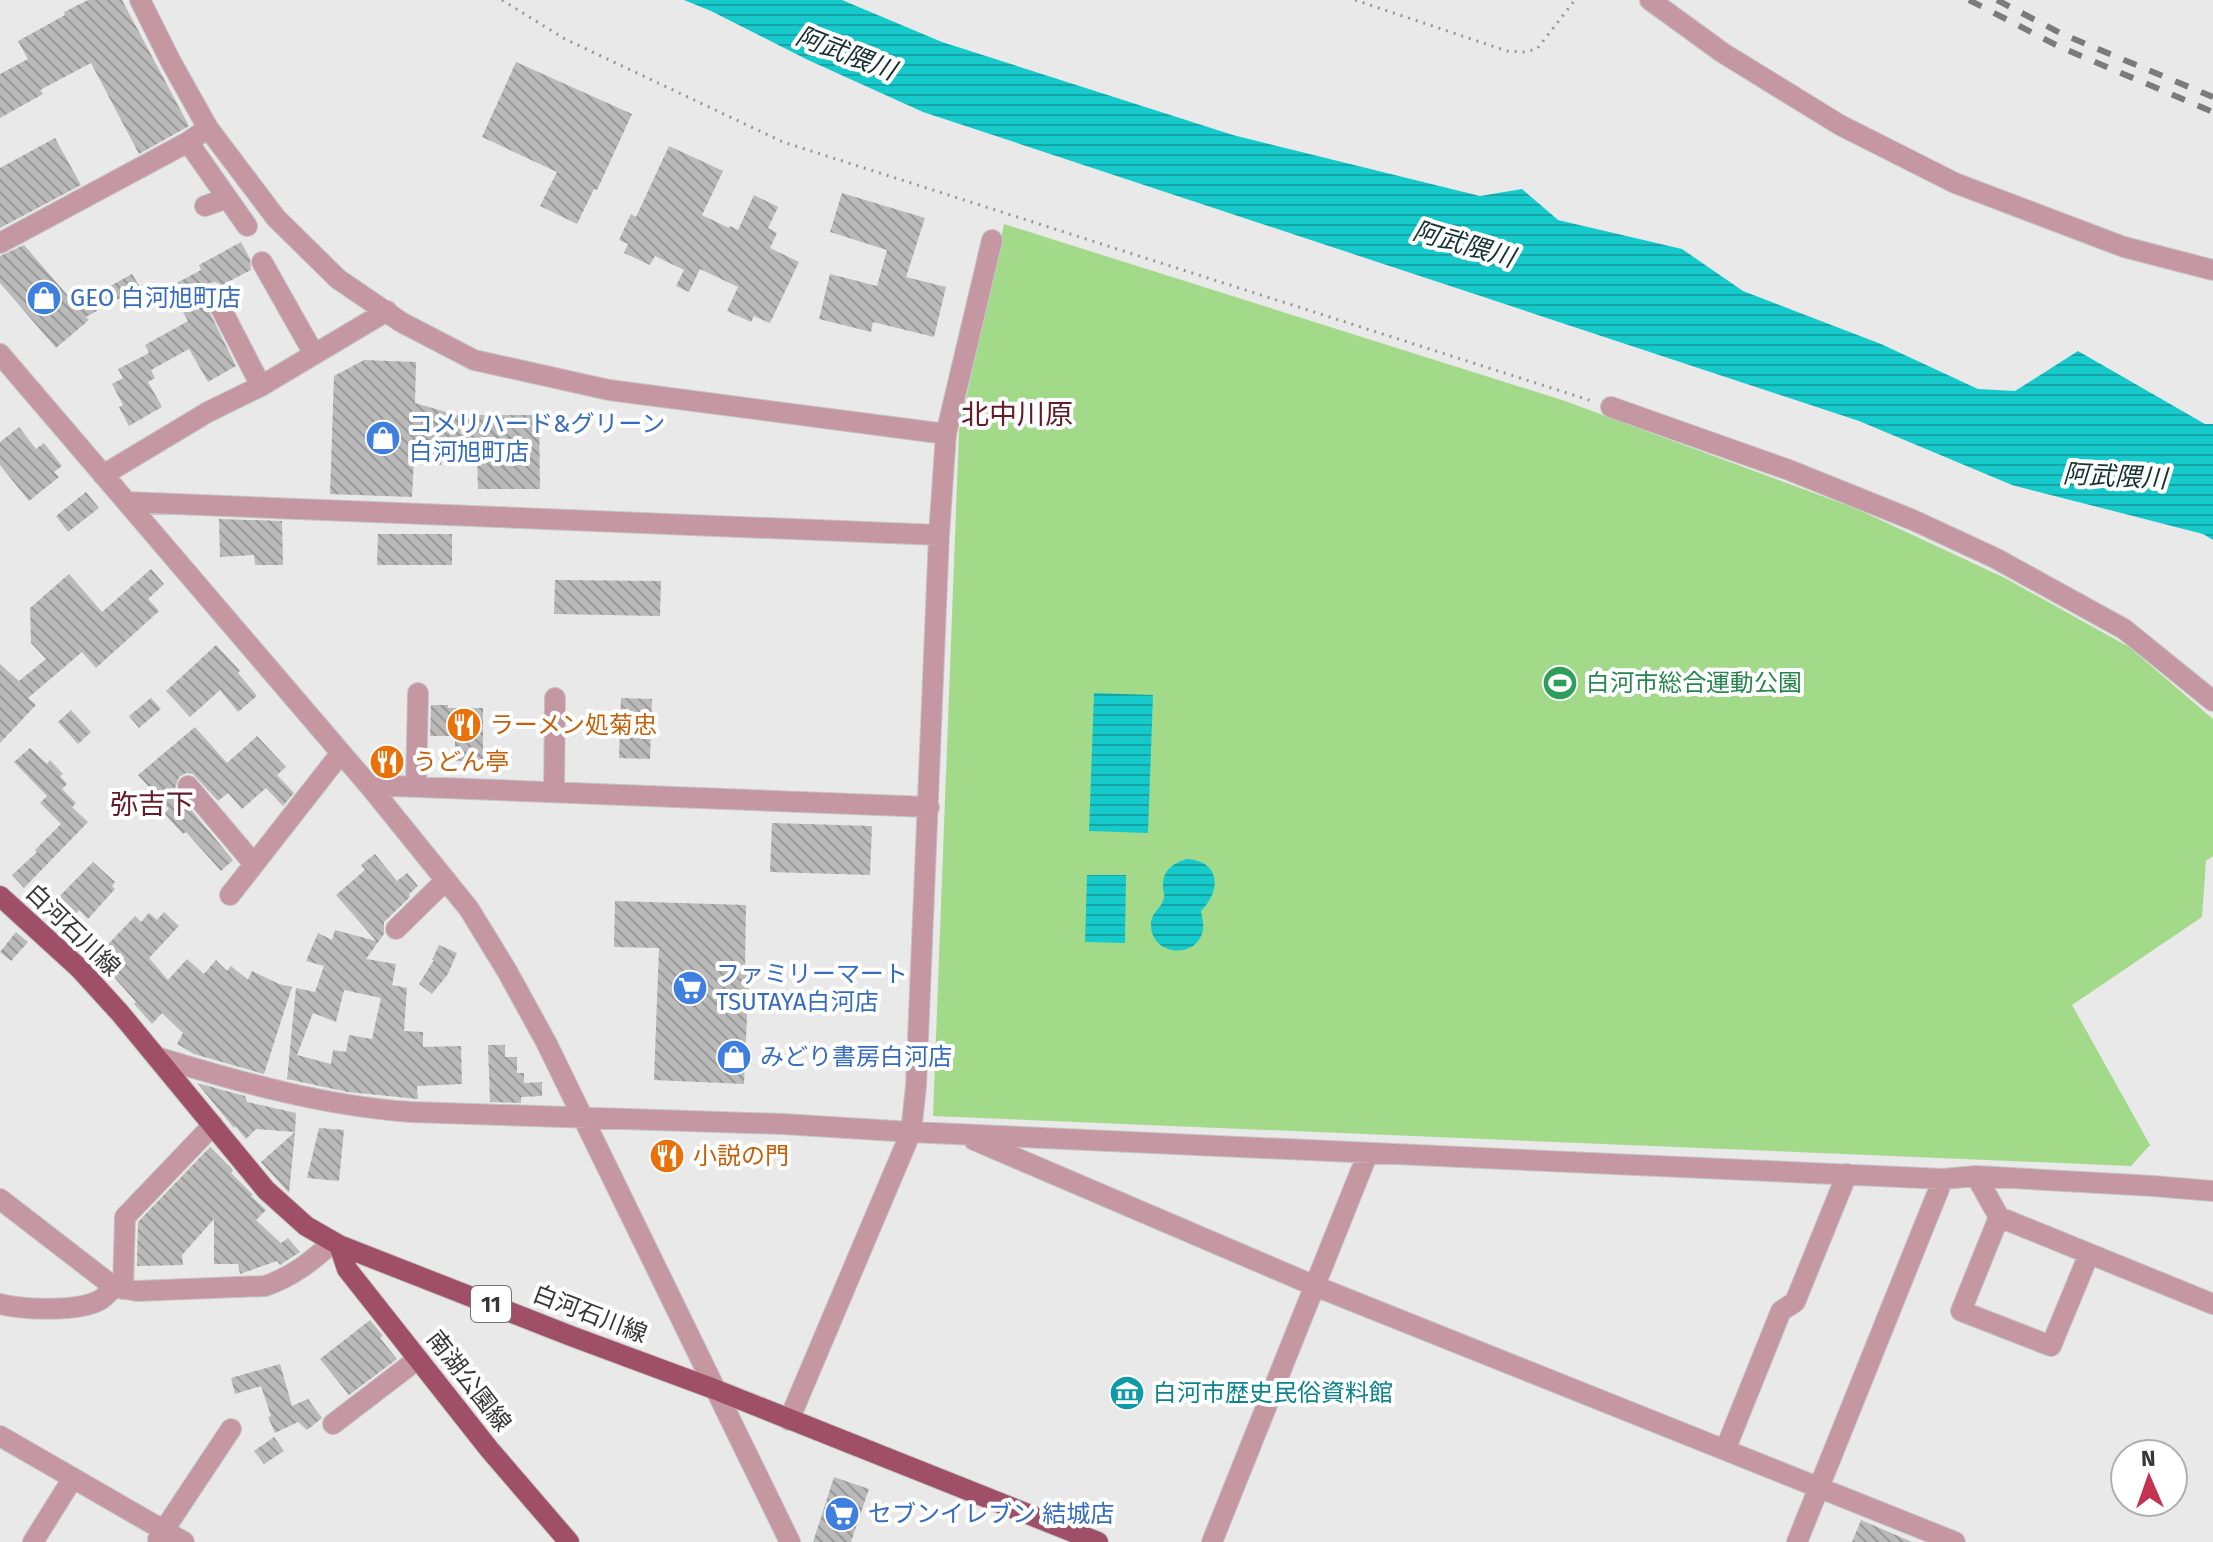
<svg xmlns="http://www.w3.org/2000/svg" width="2213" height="1542" viewBox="0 0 2213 1542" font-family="'Fira Sans','Noto Sans JP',sans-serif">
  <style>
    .park { fill: #a2da8a }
    .water { fill: url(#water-rules) }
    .building { fill: url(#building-back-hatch); fill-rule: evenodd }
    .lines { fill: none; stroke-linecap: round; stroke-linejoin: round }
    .minor-casing { stroke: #c5c5c6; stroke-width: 22 }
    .major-casing { stroke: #c5c5c6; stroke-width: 22 }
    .path { stroke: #979798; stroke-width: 3; stroke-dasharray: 2 6; stroke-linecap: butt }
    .minor { stroke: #c597a2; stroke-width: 20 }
    .major { stroke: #9f4f67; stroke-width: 20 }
    .rail { stroke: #7b7b7c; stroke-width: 6; stroke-dasharray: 14 14; stroke-linecap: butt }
    .labels { text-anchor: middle; stroke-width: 8; stroke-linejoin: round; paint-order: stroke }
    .shield { fill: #fff; stroke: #737374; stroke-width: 2 }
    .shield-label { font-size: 22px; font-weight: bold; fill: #373738 }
    .shop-label { font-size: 24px; fill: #366cbe; stroke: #fff; text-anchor: start }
    .leisure-label { font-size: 24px; fill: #27864d; stroke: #fff; text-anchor: start }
    .food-label { font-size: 24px; fill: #c56008; stroke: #fff; text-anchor: start }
    .street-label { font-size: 24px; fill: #373738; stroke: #fff }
    .culture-label { font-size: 24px; fill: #0d838f; stroke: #fff; text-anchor: start }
    .water-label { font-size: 26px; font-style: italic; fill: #183232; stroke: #fff }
    .quarter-label { font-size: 28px; fill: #621d29; stroke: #fff }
  </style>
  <defs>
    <pattern id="water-rules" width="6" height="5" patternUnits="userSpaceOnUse" patternTransform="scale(2)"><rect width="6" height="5" fill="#16cacc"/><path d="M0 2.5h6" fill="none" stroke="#15a5a7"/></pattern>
    <pattern id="building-back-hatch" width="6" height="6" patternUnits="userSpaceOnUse" patternTransform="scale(2)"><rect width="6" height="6" fill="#bababb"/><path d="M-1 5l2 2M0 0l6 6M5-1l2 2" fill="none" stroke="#989899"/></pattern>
  </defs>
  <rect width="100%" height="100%" fill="#e9e9ea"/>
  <path class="park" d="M1004,224l561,177 292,108 148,69 124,69 84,72v137l-7,5 -4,56 -130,88 78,140 -19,21 -1198,-50 26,-685z"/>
  <path class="water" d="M684,0h158l100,42 291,93 247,61 42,-7 36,31 124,29 61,42 138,53 97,45 37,2 63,-40 127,73h8v116l-10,-6 -191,-49 -153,-64 -936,-309 -115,-52 -97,-49z
    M1094,693l59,2 -5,138 -59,-2z
    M1187,859c33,2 35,31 14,52 1,6 3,13 2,19 -6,30 -51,26 -52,-4 -1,-14 12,-18 13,-29 1,-4 -2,-8 -1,-12 0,-15 10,-22 24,-26z
    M1087,875h39l-1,68 -40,-1z"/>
  <path class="building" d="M88,0h34l67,126 -50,28 -48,-91 -51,27 3,4 -43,24v-44l28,-15 -10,-18 47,-26 -1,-3z
    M516,62l116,52 -35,76 -3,-1 -17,35 -37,-18 17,-34 -75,-35z
    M55,138l26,47 -81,43v-60z
    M669,146l54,25 -21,44 27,13 1,-2 8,4 16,-35 24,12 -10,21 9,5 -7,15 29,14 -29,61 -16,-7 -3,6 -24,-11 11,-24 -38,-18 -11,23 -13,-6 8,-16 -29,-14 -5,9 -26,-12 4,-9 -9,-4 12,-26 5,3z
    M842,193l83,25 -19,59 40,10 -12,50 -61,-15 -2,10 -52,-13 11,-45 47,12 10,-36 -57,-18z
    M241,242l9,17 1,11 -29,15 -7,-3 -6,1 -6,6 -2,6 35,71 -28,16 -19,-33 -38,21 4,8 -7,4 14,25 -33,19 -10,-19 4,-2 -11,-21 11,-6 -5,-9 31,-16 -4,-8 43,-24 -19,-34 32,-17 -2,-5z
    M24,245l52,60 56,-31 8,13 -54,30 3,3 -33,28 -56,-65v-27z
    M364,360l52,2 -1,41 62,18v-6h62l1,74h-62l-1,-33h-34l-2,9 -27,-8 -2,40 -82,-3 4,-118z
    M19,427l17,22 8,-6 18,23 -8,6 5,5 -30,24 -29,-36v-23z
    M86,492l13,16 -31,24 -12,-16z
    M219,519l63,2 1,44h-28l-1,-10 -34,2z
    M378,534h74v31h-75z
    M151,569l13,15 -16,15 11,12 -63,57 -14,-16 -54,46 8,7 -36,38v-79l19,17 27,-22 -15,-16 -1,-35 39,-34 33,38z
    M555,580l106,1 -1,35 -106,-2z
    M216,645l24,26 -2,2 19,23 -19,16 -18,-22 -30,27 -24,-26z
    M151,698l10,11 -22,19 -10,-12z
    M621,698l31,1 -2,60 -31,-1z
    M431,705h17v3h35v52l-28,1v-25h-25z
    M71,710l20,22 -13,12 -20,-22z
    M195,727l32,36 30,-27 29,31 -9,8 17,18 -11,13 -17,-18 -24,21 -14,-16 -10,8 -25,-27 -7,-1 -7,4 -4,11 3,6 55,66 -12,11 -35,-39 -3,2 -19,-21 5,-4 -31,-34z
    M30,748l17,16 3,-4 13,14 -3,2 7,8 -5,5 14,14 -4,4 16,15 -64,66 -12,-13 25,-23 -2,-2 26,-26 -21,-21 7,-7 -33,-34z
    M772,823l100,3 -2,49 -100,-3z
    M375,854l22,27 10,-8 11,13 -9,8 1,3 -26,25v12l-18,25 30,5 -4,21 15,3 -3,43 19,1v15l38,-1 1,38 -45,2 1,13 -70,-7 -61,-13 9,-91 19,4 9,-26 -18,-5 12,-28 14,7 3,-10 41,11 -40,-46 29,-25 -4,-5zM344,990l37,8 -9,41 -23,-4 -3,17 -13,-2 -2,14 -34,-9 16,-42 23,9z
    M93,862l22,20 -3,4 3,3 -27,30 -9,-9 -7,8 -5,-5 -10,11 -13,-12z
    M615,901l131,4 -1,65h4l-5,114 -90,-4 5,-132 -45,-1z
    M164,912l15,14 -30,32 19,22 19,-21 17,15 12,-14 11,11 4,-5 17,14 4,-9 27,13 13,3 -28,87 -70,-20 -17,-10 6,-11 -21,-20 -10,11 -18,-20 2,-2 -40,-45 39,-41 6,6 8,-9 8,7z
    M16,932l12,10 -17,19 -11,-9z
    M439,945l18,8 -9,21 -16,20 -13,-10 15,-24h-2z
    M488,1045h17v12h12v16h7v10l18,-1v14l-21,1v6l-31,-1z
    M197,1083l48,13 2,6 49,11 -1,19 -39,-3 -10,10 -11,-13 -1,2z
    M319,1128l25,2 -5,51 -32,-3z
    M295,1132l-6,61 -28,-31z
    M210,1147l21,21 2,3 -2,2 22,22 -2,1 15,14 -10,10 25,23 7,-5 12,14 -20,13 -3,-4 -37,13 -2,-10h-24v-45l-32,36 1,10 -46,1 1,-44z
    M370,1320l13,16 -3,2 17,21 -48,36 -29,-36z
    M280,1364l12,42 16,-7 14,19 -15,12 -9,-8 -23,11 -7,-16 3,-1 -10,-30 -26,8 -4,-16z
    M274,1437l10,14 -20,13 -10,-13z
    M834,1477l35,12 -18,53h-38z
    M1861,1520l51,22h-60z"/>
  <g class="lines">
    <defs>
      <path id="minor" d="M140,0l31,62 37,66 68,90 62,61 63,43 73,38 135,30 337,44
        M1650,0l73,53 117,72 115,58 169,64 89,23
        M188,142l59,84
        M205,206l22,-8
        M0,243l188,-101 20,-14
        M262,262l52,92
        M214,295l47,91
        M0,354l372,435 97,120 38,62 39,71 244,500
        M1611,407l178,63 124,50 82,38 129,71 89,72
        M103,475l105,-63 53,-26 126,-75
        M127,502l812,33
        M188,786l66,78
        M416,787l2,-94
        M372,789l21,-3 536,21
        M554,792l1,-94
        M230,895l111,-142
        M396,929l50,-49
        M157,1057c82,25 167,49 254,55l372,12 128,8 1032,47 33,-3 177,10 60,5
        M974,1140l341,146 640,256
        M1976,1176l23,41 214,87
        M0,1199l114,88 23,4 128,-5c27,-9 47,-25 68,-44
        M1999,1217l-38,94 90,35 38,-92
        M123,1289l2,-72 88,-92
        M0,1304c23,6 79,8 100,-4 5,-3 10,-9 14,-13
        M789,1420l122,-288 5,-46 23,-551 7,-101 46,-194
        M333,1424l85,-65
        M0,1436l184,106
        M1725,1450l56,-139 14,-9 52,-128
        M158,1539l73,-110
        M33,1542l40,-64
        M1212,1542l156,-389
        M1797,1542l146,-363"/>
      <path id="major" d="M0,896l79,72 41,45 146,177 40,36 33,19 232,91 143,53 384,153
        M339,1245l8,24 142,180 80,93"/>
    </defs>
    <use href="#minor" class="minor-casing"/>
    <use href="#major" class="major-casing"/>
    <path class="path" d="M502,0l63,39 218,103 809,259
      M1355,0l152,51 16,1 14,-3 38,-49"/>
    <use href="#minor" class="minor"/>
    <use href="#major" class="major"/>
    <path class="rail" d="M1969,0l91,47 153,65
      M1997,0l65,34 151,63"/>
  </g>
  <defs>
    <symbol id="shop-disc" viewBox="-11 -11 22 22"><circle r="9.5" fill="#3f7fe0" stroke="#fff"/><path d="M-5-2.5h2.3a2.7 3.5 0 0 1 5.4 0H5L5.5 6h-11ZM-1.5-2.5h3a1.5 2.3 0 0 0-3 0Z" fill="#fff"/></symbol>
    <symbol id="stadium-disc" viewBox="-11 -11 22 22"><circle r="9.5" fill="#2e9e5b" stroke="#fff"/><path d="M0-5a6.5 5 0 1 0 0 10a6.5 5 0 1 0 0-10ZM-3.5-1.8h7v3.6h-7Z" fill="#fff"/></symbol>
    <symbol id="restaurant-disc" viewBox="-11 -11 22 22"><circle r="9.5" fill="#e8710a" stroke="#fff"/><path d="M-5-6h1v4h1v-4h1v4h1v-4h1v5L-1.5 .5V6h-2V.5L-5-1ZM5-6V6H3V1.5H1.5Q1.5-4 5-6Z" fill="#fff"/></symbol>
    <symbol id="supermarket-disc" viewBox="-11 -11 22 22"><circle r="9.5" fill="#3f7fe0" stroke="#fff"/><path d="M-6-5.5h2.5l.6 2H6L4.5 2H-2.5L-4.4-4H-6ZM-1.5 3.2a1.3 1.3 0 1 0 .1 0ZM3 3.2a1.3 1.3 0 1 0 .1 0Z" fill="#fff"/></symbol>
    <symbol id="museum-disc" viewBox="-11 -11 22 22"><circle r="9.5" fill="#0f9aa8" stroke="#fff"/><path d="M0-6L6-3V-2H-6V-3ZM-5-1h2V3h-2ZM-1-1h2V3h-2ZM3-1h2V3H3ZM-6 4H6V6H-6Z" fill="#fff"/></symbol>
  </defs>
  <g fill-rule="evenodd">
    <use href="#shop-disc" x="24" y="278" width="40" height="40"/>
    <use href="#shop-disc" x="363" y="418" width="40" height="40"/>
    <use href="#stadium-disc" x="1540" y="663" width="40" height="40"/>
    <use href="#restaurant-disc" x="444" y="705" width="40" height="40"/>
    <use href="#restaurant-disc" x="367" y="742" width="40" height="40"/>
    <use href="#supermarket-disc" x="670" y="968" width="40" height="40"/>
    <use href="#shop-disc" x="714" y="1037" width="40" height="40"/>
    <use href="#restaurant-disc" x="647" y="1136" width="40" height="40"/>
    <use href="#museum-disc" x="1107" y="1373" width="40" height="40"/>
    <use href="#supermarket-disc" x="822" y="1494" width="40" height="40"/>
  </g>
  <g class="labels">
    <rect class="shield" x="471" y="1286" width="40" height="36" rx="6"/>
    <g class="shield-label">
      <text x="491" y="1312">11</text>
    </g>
    <g class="shop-label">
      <text x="70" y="306">GEO 白河旭町店</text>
      <text x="409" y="432">コメリハード&amp;グリーン<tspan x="409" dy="28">白河旭町店</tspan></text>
      <text x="716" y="982">ファミリーマート<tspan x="716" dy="28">TSUTAYA白河店</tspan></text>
      <text x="760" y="1065">みどり書房白河店</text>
      <text x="868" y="1522">セブンイレブン 結城店</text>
    </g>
    <g class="leisure-label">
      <text x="1586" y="691">白河市総合運動公園</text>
    </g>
    <g class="food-label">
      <text x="490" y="733">ラーメン処菊忠</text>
      <text x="413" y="770">うどん亭</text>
      <text x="693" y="1164">小説の門</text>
    </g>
    <g class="street-label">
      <text transform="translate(73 930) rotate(44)" y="8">白河石川線</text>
      <text transform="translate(590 1314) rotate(21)" y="8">白河石川線</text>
      <text transform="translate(469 1381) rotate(52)" y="8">南湖公園線</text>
    </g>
    <g class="culture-label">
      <text x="1153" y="1401">白河市歴史民俗資料館</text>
    </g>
    <g class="water-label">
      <text transform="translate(846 53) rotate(21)" y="9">阿武隈川</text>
      <text transform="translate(1464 244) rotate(16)" y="9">阿武隈川</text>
      <text transform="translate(2115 476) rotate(3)" y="9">阿武隈川</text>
    </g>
    <g class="quarter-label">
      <text x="1017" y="424">北中川原</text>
      <text x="152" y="814">弥吉下</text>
    </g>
  </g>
  <g transform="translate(2149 1478) rotate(358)"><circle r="38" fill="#ffffff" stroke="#afafaf" stroke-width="2"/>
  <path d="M0-6L14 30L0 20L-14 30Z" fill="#c43452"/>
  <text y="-12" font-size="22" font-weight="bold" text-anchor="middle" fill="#373738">N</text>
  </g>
</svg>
